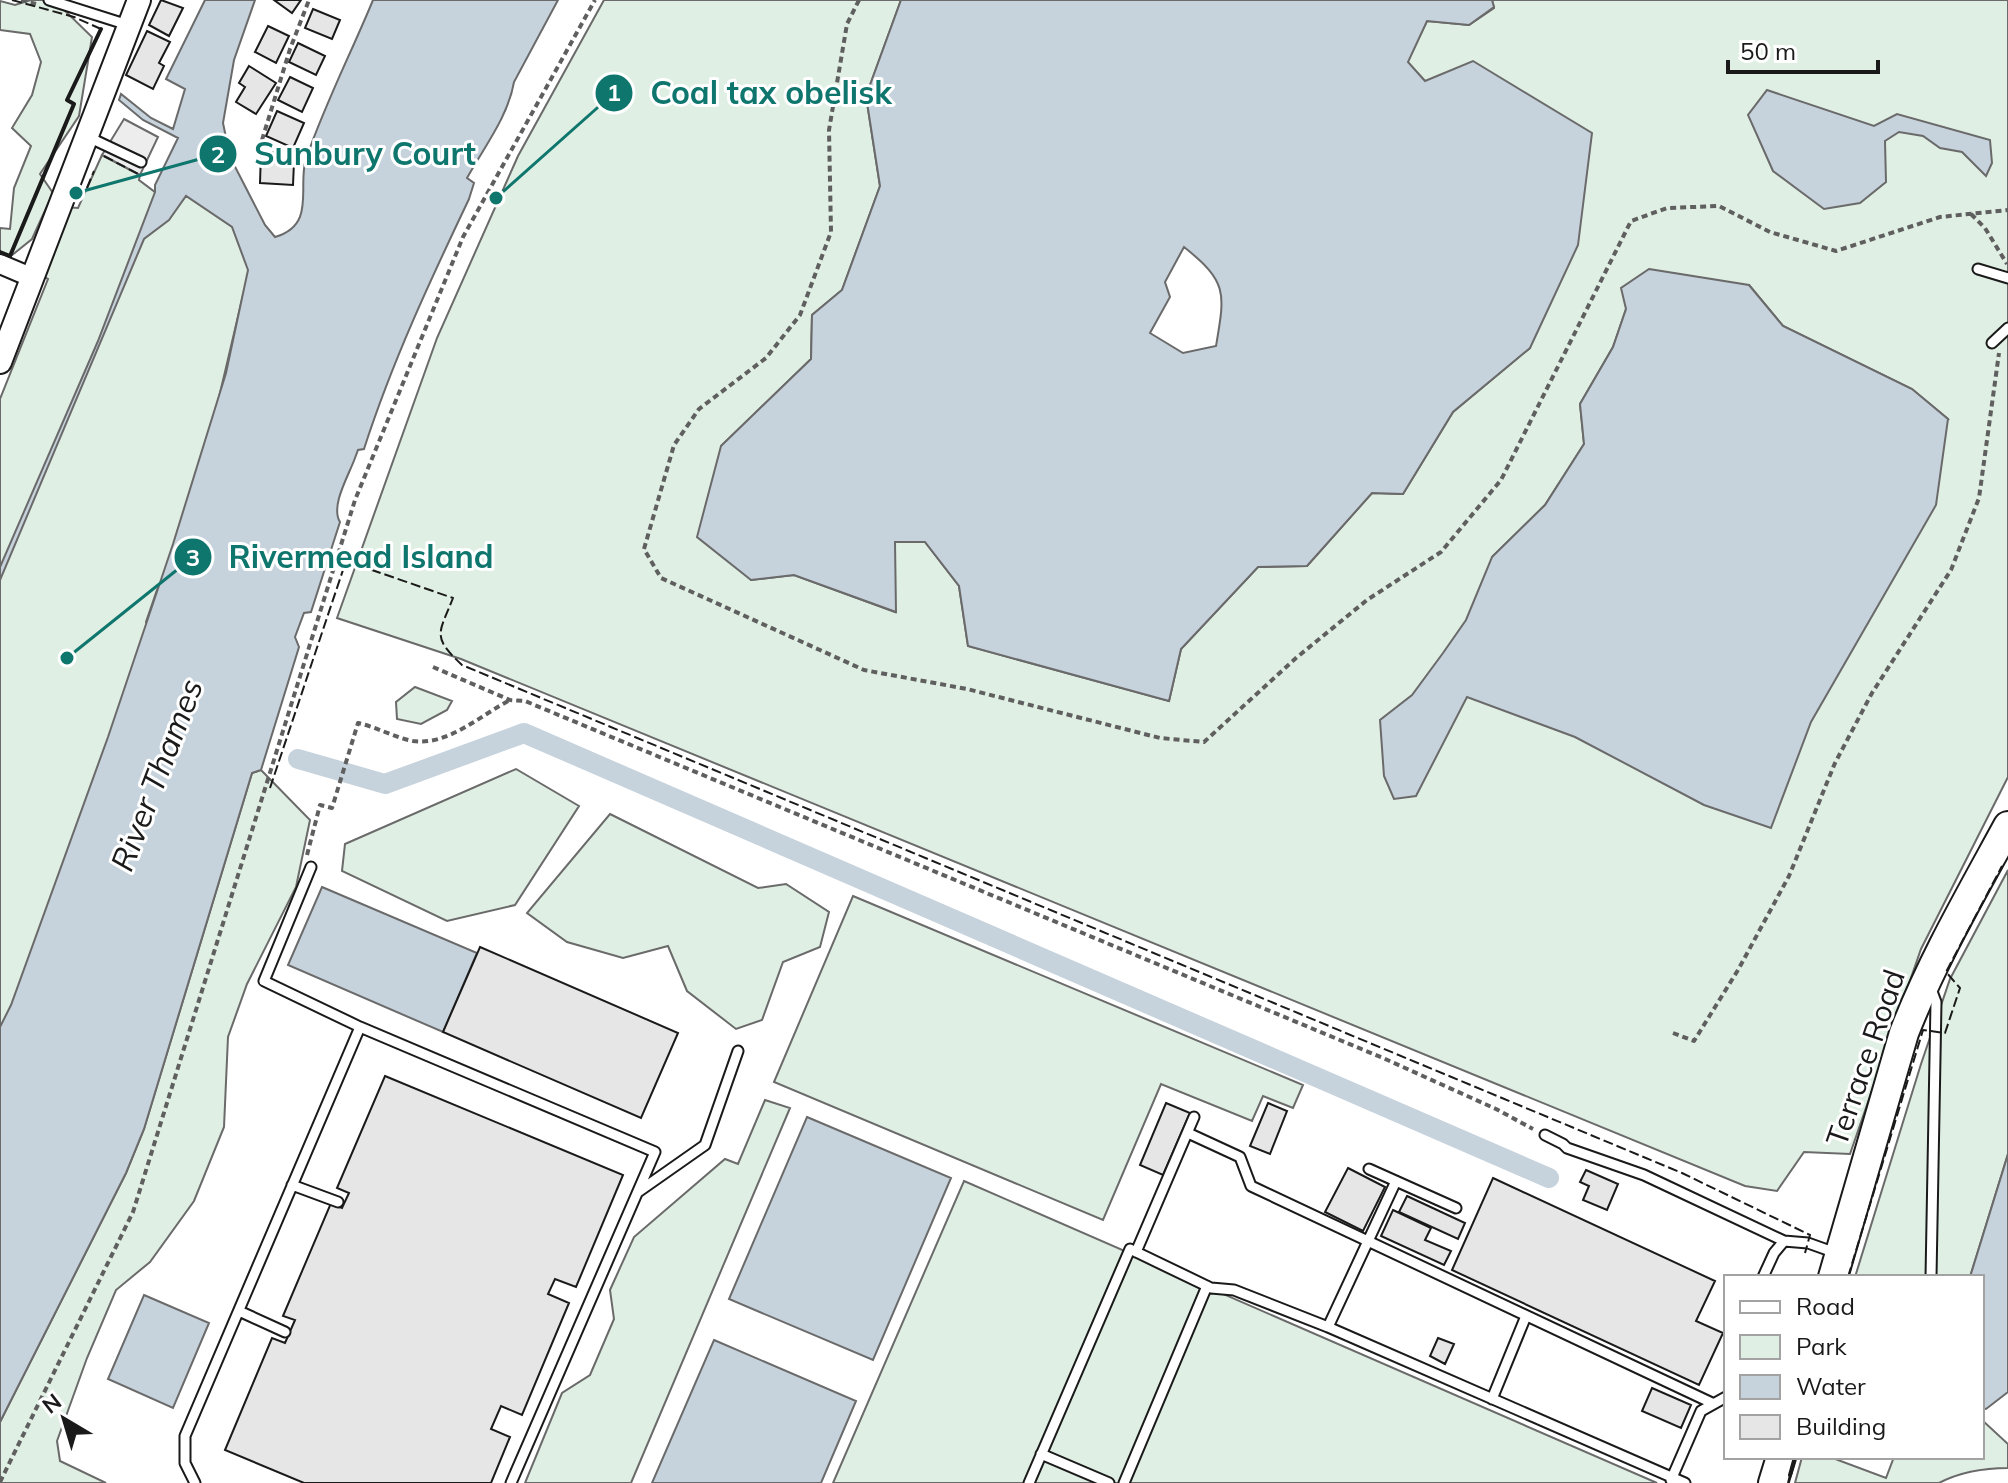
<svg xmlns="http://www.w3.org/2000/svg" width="2008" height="1483" viewBox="0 0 2008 1483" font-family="Mulish,sans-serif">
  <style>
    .green { fill: #e0efe3; stroke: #6a6a6a; stroke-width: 2; fill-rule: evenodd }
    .parking { fill: #ededed; stroke: #6a6a6a; stroke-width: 2 }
    .water { fill: #c6d2dc; stroke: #6a6a6a; stroke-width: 2; fill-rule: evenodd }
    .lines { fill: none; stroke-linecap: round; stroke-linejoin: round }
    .canal { stroke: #c6d2dc; stroke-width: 20 }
    .building { fill: #e6e6e6; stroke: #1a1a1a; stroke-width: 2 }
    .service-casing { stroke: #1a1a1a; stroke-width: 13 }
    .minor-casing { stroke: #1a1a1a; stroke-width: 22 }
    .tertiary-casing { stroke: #1a1a1a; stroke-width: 26 }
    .primary-casing { stroke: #1a1a1a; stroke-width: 32 }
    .path { stroke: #5f5f5f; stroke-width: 4; stroke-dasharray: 6 4; stroke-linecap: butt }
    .service { stroke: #fff; stroke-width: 9 }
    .minor { stroke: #fff; stroke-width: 18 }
    .tertiary { stroke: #fff; stroke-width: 22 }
    .primary { stroke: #fff; stroke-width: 28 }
    .fence { stroke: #1a1a1a; stroke-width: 2; stroke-dasharray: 10 4; stroke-linecap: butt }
    .wall { stroke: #1a1a1a; stroke-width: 4 }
    .labels { text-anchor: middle; stroke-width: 6; stroke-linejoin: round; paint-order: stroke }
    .street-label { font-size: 30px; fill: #1a1a1a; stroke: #fff }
    .water-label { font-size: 32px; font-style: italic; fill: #1a1a1a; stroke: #fff }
    .leader { fill: none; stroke: #0f766e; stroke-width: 3 }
    .callout-dot { fill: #0f766e; stroke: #fff; stroke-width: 3 }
    .mark-label { font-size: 24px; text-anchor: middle; font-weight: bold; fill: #fff }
    .callout-label { font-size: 32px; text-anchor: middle; font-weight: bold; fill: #0f766e; stroke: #fff; stroke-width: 6; stroke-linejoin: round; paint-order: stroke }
  </style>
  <rect width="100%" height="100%" fill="#fff"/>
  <path class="green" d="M31,0h23l38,37 -13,79 -39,58 13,19 -21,46 -26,21 -6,-2v-30l10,1 4,-41 17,-42 -19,-18 20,-33 9,-33 -11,-28 -30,-4v-29l15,4z
    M604,0h297l-35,96 14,90 -38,104 -30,25 -1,44 -90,87 30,134 43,-5 101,37v-70h30l34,44 9,60 201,55 12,-52 77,-82 49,-1 65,-73 31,1 50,-82 77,-64 -105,-267 -18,-19 20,-41 42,4 25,-17 -2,-8h516v777l-87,172 -71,205 -46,-2 -27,39 -32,-5 -1284,-527 -124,-41 100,-280 81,-182zM1749,285l34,41 129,63 36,30 -456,138 53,-52 39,-61 -4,-40 33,-57 13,-38z
    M102,155l38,20 -1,5 16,12 56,-26 62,108 -30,21 -57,243 -29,52 -11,32 6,14 -144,382 -8,9v-628l48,-120 -10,-5 27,-67 13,1z
    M415,687l37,14 -5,9 -26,14 -24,-5 -1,-17z
    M516,769l63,37 -64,99 -68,16 -105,-50 3,-27z
    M261,770l49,50 -14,67 -49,97 -19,53 -4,90 -30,74 -44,61 -34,28 -29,68 -30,83 3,20 46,22h-106v-61l126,-249 18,-44 108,-356z
    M610,814l148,74 28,-4 43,28 -9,35 -37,15 -21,58 -26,9 -49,-38 -19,-45 -45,12 -56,-16 -40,-29z
    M2008,870v284l-38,123h-115l66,-213 29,-85z
    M853,896l450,189 -10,23 -30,-12 -11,25 -91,-37 -58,136 -329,-138z
    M765,1100l25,8 -159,375h-106l37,-90 28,-18 24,-56 -4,-29 24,-53 91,-78 13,5z
    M964,1181l693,302h-824z
    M1982,1420l26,24v24c-24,0 -48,4 -69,15h-144l7,-26h28l56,21 8,-21h88z"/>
  <path class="parking" d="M124,119l34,18 -18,38 -38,-20z"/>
  <path class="water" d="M205,0h50l-21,60 -11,63 7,34 35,68 10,12c42,-12 22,-51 31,-78 18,-53 46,-108 67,-159h185l-44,82c-6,35 -30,65 -47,96l7,5 -5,16c-39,82 -77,163 -105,250l-6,1 -3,8c-6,17 -25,48 -15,64l-29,90 -7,1 -9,24 4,10 -38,123 -9,3 -108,356 -18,44 -126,249v-395l11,-22 97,-268 65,-193 53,-171 22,-103 -16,-43 -46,-31 -17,24 -25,19 -144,341v-13l98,-226 57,-149v-7l23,-47 -35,-18 -24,-20 2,-6 30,24 22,11 12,-40 -19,-10z
    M901,0h591l2,7 -25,18 -42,-4 -19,41 17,19 48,-20 119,72 -14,112 -48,103 -77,64 -50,82 -31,-1 -65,73 -49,1 -77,82 -12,52 -201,-55 -9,-60 -34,-44h-30l1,70 -102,-37 -43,5 -54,-43 24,-91 90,-87 1,-44 30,-25 38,-104 -14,-90zM1184,247c44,35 41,46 32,99l-33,7 -33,-20 20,-36 -5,-15z
    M1767,90l107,36 23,-12 93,26 2,23 -6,13 -24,-24 -22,-4 -17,-12 -24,-4 -14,9 1,41 -26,21 -36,6 -51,-38 -25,-56z
    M1649,269l100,16 34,41 129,63 36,30 -12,86 -125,217 -40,106 -67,-23 -129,-68 -108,-40 -51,99 -22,3 -10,-23 -4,-56 32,-25 31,-42 23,-33 26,-63 53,-52 39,-61 -4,-40 33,-57 13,-38 -5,-21z
    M322,887l155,66 -34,79 -155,-67z
    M807,1117l144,61 -78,182 -144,-61z
    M2008,1154v238l-22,17 -4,-1v-131h-12z
    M144,1295l65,28 -36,85 -65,-29z
    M714,1340l142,61 -35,82h-169z"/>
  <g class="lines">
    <path class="canal" d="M298,759l87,25 139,-51 1025,445"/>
  </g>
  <path class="building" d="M161,0l22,8 -14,28 -20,-11z
    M274,0h27l-9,13z
    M313,9l27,11 -8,19 -27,-11z
    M268,26l21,10 -13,27 -21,-11z
    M147,31l23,11 -11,21 5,3 -11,23 -27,-14z
    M298,43l27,13 -9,19 -27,-13z
    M249,66l27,17 -20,31 -20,-12 9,-15 -6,-4z
    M290,77l23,11 -11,24 -24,-12z
    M277,111l27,12 -11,25 -27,-12z
    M261,152l21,1v8l12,1 -1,23 -33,-2z
    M480,947l198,86 -37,85 -198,-86z
    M385,1076l238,99 -47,112 -21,-8 -7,15 21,9 -47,112 -21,-9 -10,23 19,8 -19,46h-187l-79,-33 47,-112 13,5 10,-23 -12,-4 48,-113 11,5 7,-15 -12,-5z
    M1166,1103l24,10 -27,62 -23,-10z
    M1268,1103l19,8 -17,43 -20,-8z
    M1348,1168l37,19 -22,44 -38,-19z
    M1586,1170l32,14 -11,26 -24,-10 6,-14 -9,-4z
    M1493,1178l222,103 -19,40 27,12 -24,52 -247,-115z
    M1407,1196l58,27 -7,16 -59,-27z
    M1393,1210l38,18 -6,12 26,11 -7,14 -63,-29z
    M1438,1338l16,6 -9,20 -15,-8z
    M1652,1388l39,17 -10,23 -39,-17z"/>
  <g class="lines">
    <defs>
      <path id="service" d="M49,0l79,25
        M86,136l55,26
        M1978,269l30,9
        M1992,343l16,-15
        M311,867l-47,114 96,46 295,125 -144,331
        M1930,986l6,16 -5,275
        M1188,1133l52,24 11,29 461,217
        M1545,1135l18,9 4,4 77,27 140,66
        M1369,1169l87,39
        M292,1185l46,17
        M638,1192l67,-47 33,-94
        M1136,1252l58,-135
        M1763,1277l11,-24 10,-12 24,2 28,10
        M239,1311l46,21
        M1328,1327l68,-146
        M1492,1399l34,-83
        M1041,1454l68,29
        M1671,1480l30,-69 25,-14
        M195,1483l-10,-20v-27l175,-409
        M1029,1483l101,-234 81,39 23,2 94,37 357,156
        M1124,1483l83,-197"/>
      <path id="minor" d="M0,264l33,14"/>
      <path id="tertiary" d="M0,362l139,-362"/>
      <path id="primary" d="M1833,1277l71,-244c28,-72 67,-139 104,-207
        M1773,1483l8,-26"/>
    </defs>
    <use href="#service" class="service-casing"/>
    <use href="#minor" class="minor-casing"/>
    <use href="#tertiary" class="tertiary-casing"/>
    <use href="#primary" class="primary-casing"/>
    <path class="path" d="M21,0l15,4
      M859,0l-12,24 -18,106 2,102 -31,83 -34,43 -67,51 -25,36 -30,104 17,29 203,92 103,19 193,49 44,4 92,-84 71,-58 74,-48 60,-72 130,-259 36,-13 52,-2 51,26 66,19 104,-34 68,-7
      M262,140l28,-91 19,-49
      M1971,214l14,14 22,36
      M433,667l77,33 15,1 858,357 113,51 37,20
      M307,855l13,-50 12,3 26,-85c19,4 37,15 55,18 35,5 68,-26 97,-41
      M1673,1033l21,8 44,-71 51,-94 46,-113 37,-70 79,-123 28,-72 20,-145
      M0,1482l133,-270 222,-712 108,-263 132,-237"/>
    <use href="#service" class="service"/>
    <use href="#minor" class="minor"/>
    <use href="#tertiary" class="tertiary"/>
    <use href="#primary" class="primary"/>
    <path class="fence" d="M12,0l62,17 27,12
      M104,156l36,19
      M87,188l7,-17
      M270,788l76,-227 107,37c-14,36 -22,38 9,67l1220,508 128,62 -5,18
      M1848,1277l75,-247 22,3 15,-45 -14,-16 56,-106
      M1788,1483l2,-8"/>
    <path class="wall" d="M0,252l10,4 64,-152 -7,-4 34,-71
      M1790,1475l5,-18"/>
  </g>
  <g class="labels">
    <g class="street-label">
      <text transform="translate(1866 1058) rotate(-71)" y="10">Terrace Road</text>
    </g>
    <g class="water-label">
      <text transform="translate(157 775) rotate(-69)" y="11">River Thames</text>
    </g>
  </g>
  <path class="leader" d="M496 198L614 93M76 193L218 154M67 658L193 557"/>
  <g class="callout-dot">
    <circle cx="496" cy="198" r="8"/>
    <circle cx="76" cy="193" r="8"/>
    <circle cx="67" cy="658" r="8"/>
    <circle cx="614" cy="93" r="20"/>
    <circle cx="218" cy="154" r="20"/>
    <circle cx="193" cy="557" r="20"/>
  </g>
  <g class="mark-label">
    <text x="614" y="101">1</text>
    <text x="218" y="163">2</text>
    <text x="193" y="566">3</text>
  </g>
  <g class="callout-label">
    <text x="771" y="104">Coal tax obelisk</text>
    <text x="365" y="165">Sunbury Court</text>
    <text x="361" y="568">Rivermead Island</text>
  </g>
  <rect x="1724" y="1275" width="260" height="184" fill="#ffffff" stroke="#a3a3a3" stroke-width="2"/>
  <rect x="1740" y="1301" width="40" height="12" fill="#ffffff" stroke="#a3a3a3" stroke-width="2"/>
  <text x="1796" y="1315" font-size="24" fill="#1a1a1a">Road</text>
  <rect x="1740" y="1335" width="40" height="24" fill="#e0efe3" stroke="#a3a3a3" stroke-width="2"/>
  <text x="1796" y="1355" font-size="24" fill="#1a1a1a">Park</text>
  <rect x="1740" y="1375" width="40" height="24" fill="#c6d2dc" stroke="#a3a3a3" stroke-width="2"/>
  <text x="1796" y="1395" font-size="24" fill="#1a1a1a">Water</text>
  <rect x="1740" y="1415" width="40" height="24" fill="#e6e6e6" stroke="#a3a3a3" stroke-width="2"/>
  <text x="1796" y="1435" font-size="24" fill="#1a1a1a">Building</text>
  <g transform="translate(64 1419) rotate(322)" stroke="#ffffff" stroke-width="6" paint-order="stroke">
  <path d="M0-6L14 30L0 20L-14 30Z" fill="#1a1a1a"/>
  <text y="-12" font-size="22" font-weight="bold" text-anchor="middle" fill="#1a1a1a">N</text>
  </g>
  <path d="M1728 60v12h150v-12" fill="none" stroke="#1a1a1a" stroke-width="4"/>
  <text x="1740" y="60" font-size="24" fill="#1a1a1a" stroke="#ffffff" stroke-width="6" paint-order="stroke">50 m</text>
</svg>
